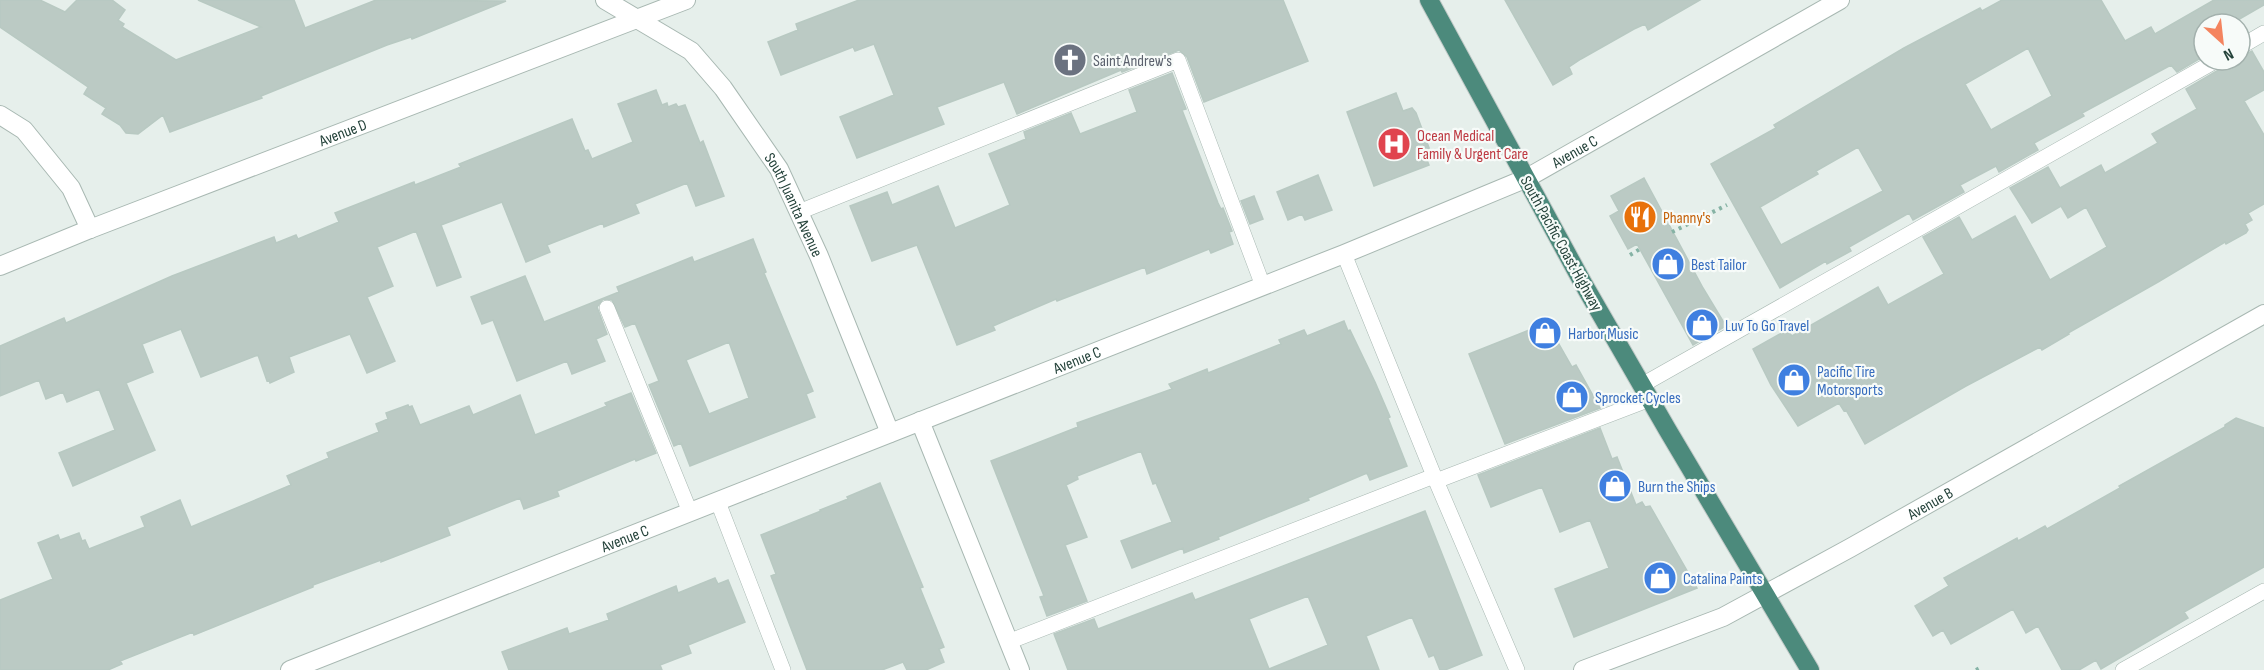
<svg xmlns="http://www.w3.org/2000/svg" width="2264" height="670" viewBox="0 0 2264 670" font-family="'Sofia Sans Condensed',sans-serif">
  <style>
    .building { fill: #bbcac4; stroke: #b8c9c2; stroke-width: 1.5; fill-rule: evenodd }
    .lines { fill: none; stroke-linecap: round; stroke-linejoin: round }
    .service-casing { stroke: #a8b8b2; stroke-width: 16 }
    .minor-casing { stroke: #a8b8b2; stroke-width: 20 }
    .trunk-casing { stroke: #c2cac8; stroke-width: 20 }
    .path { stroke: #86b3a5; stroke-width: 4; stroke-dasharray: 3 4.5; stroke-linecap: butt }
    .service { stroke: #fff; stroke-width: 15 }
    .minor { stroke: #fff; stroke-width: 18 }
    .trunk { stroke: #4c8a7c; stroke-width: 18 }
    .labels { text-anchor: middle; stroke-width: 4.5; stroke-linejoin: round; paint-order: stroke }
    .worship-label { font-size: 16px; fill: #5b616d; stroke: #f7fbf9; text-anchor: start }
    .street-label { font-size: 16px; fill: #24423a; stroke: #f7fbf9 }
    .health-label { font-size: 16px; fill: #be3a42; stroke: #f7fbf9; text-anchor: start }
    .food-label { font-size: 16px; fill: #c56008; stroke: #f7fbf9; text-anchor: start }
    .shop-label { font-size: 16px; fill: #366cbe; stroke: #f7fbf9; text-anchor: start }
  </style>
  <rect width="100%" height="100%" fill="#e6efeb"/>
  <path class="building" d="M0,0h40l25,12 12,-12h35l13,10 -7,10 6,4 -2,3 54,33 85,-33 -63,-27h96l11,28 71,-28 130,1 -94,38 -1,-2 -24,8 -126,51 1,2 -92,34 -7,-17 -25,19 -12,-1 -6,-8 -18,-11 4,-6 -22,-14 4,-7 -88,-60z
    M859,0h424l25,61 -104,41 -17,-45 -8,-7 -57,22 -1,-2 -104,44 -13,-32 -67,25 7,17 -87,34 -17,-41 54,-22 -20,-51 -19,7 -2,-4 -72,28 -13,-33 30,-12 -2,-6z
    M1505,0h195l-52,30 -3,-6 -11,5 -53,30 -12,8 3,7 -19,11z
    M2002,0h99l24,41 26,-14 4,7 59,-34h50v5l-28,16 1,3h-33v32l-27,16 -6,-7 -89,48 2,3 -50,27 4,7 -39,22 -3,-6 -36,19 4,7 -51,28 -4,-7 -60,34 2,4 -24,13 -1,-3 -46,27 -69,-124 65,-36 -2,-3 130,-77 76,-40 2,3zM2028,48l24,48 -61,34 -26,-46zM1858,147l25,44 -102,54 -21,-38 58,-33 -2,-3z
    M2252,51l12,21v18l-20,11 20,34v69l-16,9 4,7 -7,4 3,6 -2,3 -20,11 -1,-2 -67,40 -90,51 1,1 -27,16 -2,-3 -74,39 -101,58 -19,-34 -2,1 -5,-8 -41,23 -27,-41 -18,-36 34,-19 5,6 86,-49 10,18 56,-31 -21,-37 36,-20 13,23 43,-24 35,64 57,-33 -21,-40 -18,11 -7,-12 -29,17 -22,-35 38,-21 12,21 41,-23 4,8 53,-30 -6,-9 45,-25 -11,-20 36,-21 5,-8h13v-3z
    M1172,73l14,36 -4,1 36,93 3,6 2,-1 9,23 -3,1 4,12 -22,9 -2,-4 -62,25 -2,-7 -88,34 -1,-2 -63,27 2,4 -38,15 -40,-100 -45,16 -22,-55 37,-14 5,13 46,-19 17,42 55,-23 -21,-51 37,-15 -2,-7 47,-19 9,21 57,-22 -8,-22z
    M656,90l6,15 5,-2 1,4 8,-3 2,3 7,-2 15,38 3,-2 21,55 -28,10 -9,-23 -52,21 4,9 -35,14 -1,-4 -56,22 3,7 -24,10 -24,-60 -61,23 20,52 -24,9 -21,-55 -39,16 16,39 -26,11 28,64 -28,12 -17,-39 -61,23 5,15 -24,11 -1,-3 -2,1 -9,-26 -57,22 -20,-48 -39,15 11,28 -27,11 29,67 -82,36 -14,-33 56,-23 -16,-41 -32,13 -4,-10 -17,7 -7,-19 -39,16v-50l64,-28 2,5 106,-47 102,-39 2,6 20,-8 2,4 41,-17 -4,-9 79,-31 1,3 46,-18 -2,-3 113,-45 13,32 3,-1 4,9 41,-17 -15,-38z
    M1396,93l7,18 9,-3 4,5 15,40 -6,2 4,10 -55,21 -27,-74z
    M1318,175l14,35 -27,10 -3,-6 -14,6 -11,-28z
    M1644,178l59,110 23,38 -33,19 -56,-101 -9,5 -18,-33 9,-5 -8,-15z
    M1254,196l9,23 -13,5 -9,-23z
    M753,239l13,33 -2,1 49,118 -7,3 9,23 -125,49 -9,-23 -7,3 -25,-61 10,-4 -24,-58 -10,4 -13,-27 -9,-1 -6,8 10,27 -11,5 9,22 -33,13 -5,-13 -50,20 -24,-61 -11,4 -11,-27 54,-21 19,46 75,-30 -2,-5 53,-21 22,-9 2,5zM729,342l20,56 -40,16 -23,-54z
    M1344,321l4,10 2,-1 25,52 15,35 -2,1 19,48 -37,14 -3,-7 -59,25 1,2 -91,37 1,2 -35,14 -1,-5 -51,20 -11,-27 51,-19 -16,-39 -3,1 -12,-33 -64,25 1,3 -12,6 21,52 -22,8 22,56 -40,15 -7,-19 4,-1 -53,-135 87,-34 -1,-4 95,-34 -3,-5 38,-15 1,4 73,-29 -2,-4 25,-10 3,6z
    M1547,323l25,44 4,-2 24,43 -95,36 -36,-90z
    M631,393l25,60 -20,8 -1,-2 -78,32 2,5 -35,13 -4,-11 -73,29 3,8 -69,27v-2l-68,25v2l-119,48 -1,-3 -73,29 2,3 -14,6h-108v-70l53,-21 -15,-36 20,-8 2,5 19,-7 3,8 3,-1 4,9 56,-22 -4,-10 39,-17 11,27 100,-42 -4,-9 42,-18 -2,-5 52,-21 -3,-8 12,-5 -2,-6 22,-8 1,2 3,-1 8,19 49,-19 4,9 47,-20 15,40 72,-29 -2,-3z
    M2236,418l28,10v139l-80,45 4,6 -87,51 -5,-9 -17,10h-17l-24,-44 -12,7 -13,-24 -62,35 -8,-14 -10,6 -18,-30 34,-20 -5,-8 73,-40 1,3 27,-15 2,3 73,-41 -1,-2 106,-59v-2z
    M1600,428l12,31 5,-2 19,48 6,-3 3,5 5,-1 47,82 -123,49 -19,-48 54,-21 -19,-48 -30,12 -18,-45 -51,20 -13,-32z
    M880,483l43,104 -3,1 24,59 -5,2 5,13 -18,8h-19l-4,-8 -21,8h-75l-36,-94 5,-2 -15,-39 60,-24 -1,-1 28,-11 -1,-2z
    M1425,511l57,144 -37,15h-5l-6,-15 -5,2 -17,-40 -46,19 13,34h-311l-14,-36 40,-15 4,10 94,-36 3,7zM1308,596l20,49 -59,24 -20,-50z
    M715,578l3,6 10,-4 17,42 -57,23 3,8 -31,12 2,5h-153l-7,-18 65,-24 2,6 40,-14 -2,-6 69,-28 2,7z"/>
  <g class="lines">
    <defs>
      <path id="service" d="M2240,47l24,-14
        M799,212l379,-152 85,226
        M1344,254l90,222 83,194
        M607,308l83,204
        M1642,385l575,-325
        M1436,481l214,-82
        M718,502l65,168
        M1008,642l426,-166
        M2123,670l141,-79"/>
      <g id="minor">
        <path id="s1" d="M605,0l86,51 32,37 56,81 40,87 71,177"/>
        <path d="M0,115l24,15 47,58 19,41"/>
        <path id="s2" d="M0,266l90,-37 596,-229"/>
        <path d="M920,421l100,249"/>
        <path id="s3" d="M290,670l1054,-416 183,-76 313,-178"/>
        <path id="s4" d="M1583,670l140,-53 127,-69 414,-234"/>
      </g>
      <path id="trunk" d="M1429,0l155,285 83,144 143,241"/>
    </defs>
    <use href="#service" class="service-casing"/>
    <use href="#minor" class="minor-casing"/>
    <use href="#trunk" class="trunk-casing"/>
    <path class="path" d="M1672,232l55,-27
      M1630,255l10,-6
      M1976,670l4,-2"/>
    <use href="#service" class="service"/>
    <use href="#minor" class="minor"/>
    <use href="#trunk" class="trunk"/>
  </g>
  <defs>
    <symbol id="church-disc" viewBox="-11 -11 22 22"><circle r="9.5" fill="#6b7280" stroke="#f7fbf9"/><path d="M-1.2-6h2.4v3.5h3.3v2.4h-3.3V6h-2.4V-.1h-3.3v-2.4h3.3Z" fill="#fff"/></symbol>
    <symbol id="hospital-disc" viewBox="-11 -11 22 22"><circle r="9.5" fill="#e0444e" stroke="#f7fbf9"/><path d="M-5-5h3v3.5h4V-5h3V5h-3V1.5h-4V5h-3Z" fill="#fff"/></symbol>
    <symbol id="restaurant-disc" viewBox="-11 -11 22 22"><circle r="9.5" fill="#e8710a" stroke="#f7fbf9"/><path d="M-5-6h1v4h1v-4h1v4h1v-4h1v5L-1.5 .5V6h-2V.5L-5-1ZM5-6V6H3V1.5H1.5Q1.5-4 5-6Z" fill="#fff"/></symbol>
    <symbol id="shop-disc" viewBox="-11 -11 22 22"><circle r="9.5" fill="#3f7fe0" stroke="#f7fbf9"/><path d="M-5-2.5h2.3a2.7 3.5 0 0 1 5.4 0H5L5.5 6h-11ZM-1.5-2.5h3a1.5 2.3 0 0 0-3 0Z" fill="#fff"/></symbol>
  </defs>
  <g fill-rule="evenodd">
    <use href="#church-disc" x="1051" y="41" width="38" height="38"/>
    <use href="#hospital-disc" x="1375" y="125" width="38" height="38"/>
    <use href="#restaurant-disc" x="1621" y="198" width="38" height="38"/>
    <use href="#shop-disc" x="1649" y="245" width="38" height="38"/>
    <use href="#shop-disc" x="1683" y="306" width="38" height="38"/>
    <use href="#shop-disc" x="1526" y="314" width="38" height="38"/>
    <use href="#shop-disc" x="1775" y="361" width="38" height="38"/>
    <use href="#shop-disc" x="1553" y="378" width="38" height="38"/>
    <use href="#shop-disc" x="1596" y="467" width="38" height="38"/>
    <use href="#shop-disc" x="1641" y="559" width="38" height="38"/>
  </g>
  <g class="labels">
    <g class="worship-label">
      <text x="1093" y="66">Saint Andrew's</text>
    </g>
    <g class="street-label">
      <text dy="6" stroke="none"><textPath href="#s2" startOffset="368">Avenue D</textPath></text>
      <text dy="6" stroke="none"><textPath href="#s3" startOffset="1386">Avenue C</textPath></text>
      <text dy="6" stroke="none"><textPath href="#s1" startOffset="286">South Juanita Avenue</textPath></text>
      <text transform="translate(1562 243) rotate(61)" y="6">South Pacific Coast Highway</text>
      <text dy="6" stroke="none"><textPath href="#s3" startOffset="846">Avenue C</textPath></text>
      <text dy="6" stroke="none"><textPath href="#s4" startOffset="386">Avenue B</textPath></text>
      <text dy="6" stroke="none"><textPath href="#s3" startOffset="360">Avenue C</textPath></text>
    </g>
    <g class="health-label">
      <text x="1417" y="141">Ocean Medical<tspan x="1417" dy="18">Family &amp; Urgent Care</tspan></text>
    </g>
    <g class="food-label">
      <text x="1663" y="223">Phanny's</text>
    </g>
    <g class="shop-label">
      <text x="1691" y="270">Best Tailor</text>
      <text x="1725" y="331">Luv To Go Travel</text>
      <text x="1568" y="339">Harbor Music</text>
      <text x="1817" y="377">Pacific Tire<tspan x="1817" dy="18">Motorsports</tspan></text>
      <text x="1595" y="403">Sprocket Cycles</text>
      <text x="1638" y="492">Burn the Ships</text>
      <text x="1683" y="584">Catalina Paints</text>
    </g>
  </g>
  <g transform="translate(2222 42) rotate(153)"><circle r="28" fill="#f7fbf9" stroke="#a3b1ad" stroke-width="1.5"/>
  <path d="M0-4.5L10 22L0 15L-10 22Z" fill="#f4845f"/>
  <text y="-9" font-size="16" font-weight="bold" text-anchor="middle" fill="#24423a">N</text>
  </g>
</svg>
